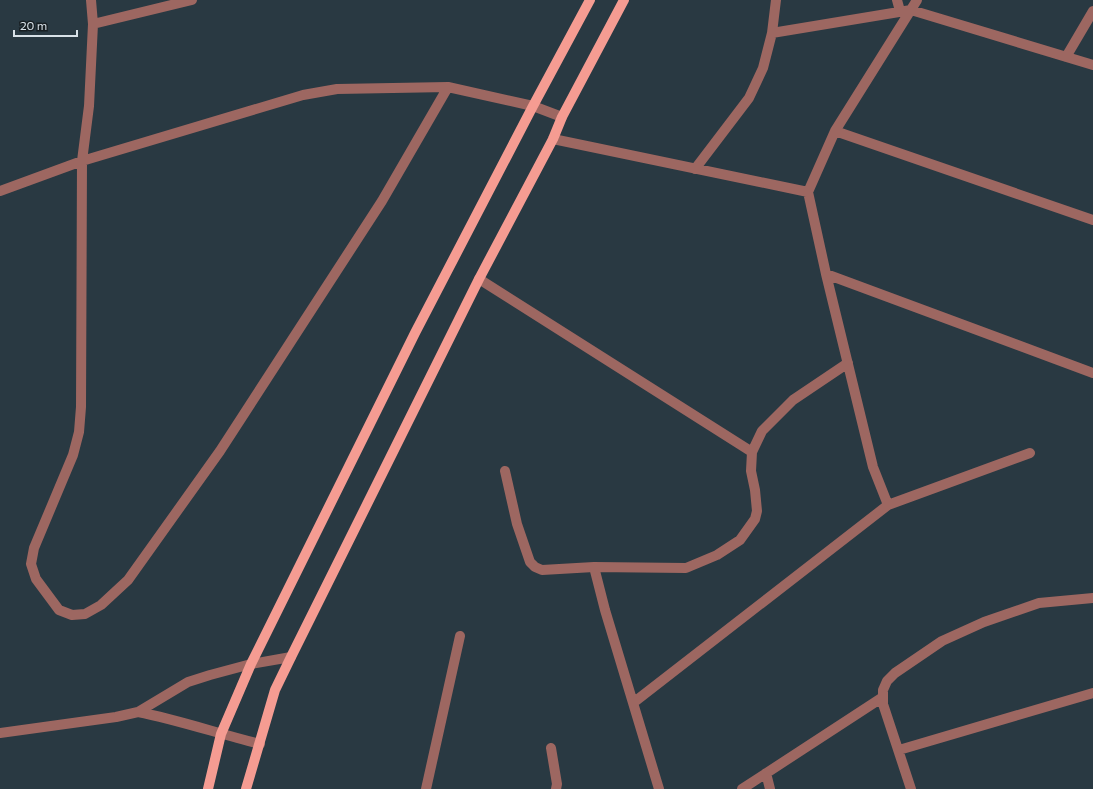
<svg xmlns="http://www.w3.org/2000/svg" width="1093" height="789" viewBox="0 0 1093 789" font-family="Commissioner,sans-serif">
  <style>
    .lines { fill: none; stroke-linecap: round; stroke-linejoin: round }
    .minor { stroke: #9d6761; stroke-width: 10 }
    .major { stroke: #f59c92; stroke-width: 10 }
  </style>
  <rect width="100%" height="100%" fill="#293942"/>
  <g class="lines">
    <path class="minor" d="M91,0l2,24 -4,82 -7,55 -1,246 -2,25 -6,23 -39,93 -3,16 5,15 23,31 13,5 13,-1 16,-9 27,-25 92,-129 162,-250 66,-114
      M897,0l3,11
      M93,24l99,-24
      M772,33l139,-23 182,55
      M1066,57l27,-46
      M835,131l82,-131
      M553,139l255,53 27,-61 258,89
      M695,169l54,-71 14,-30 9,-35 4,-33
      M0,191l82,-30 221,-66 34,-6 111,-2 85,19 29,11
      M808,192l18,82 267,99
      M826,274l47,193 15,38
      M479,279l273,173
      M505,471l12,53 13,38 5,5 7,3 52,-3 92,1 31,-13 23,-15 15,-21 2,-8 -2,-21 -4,-19 1,-19 10,-21 31,-31 55,-37
      M594,567l11,43 54,179
      M633,703l255,-198 142,-52
      M138,712c41,8 81,22 122,32
      M0,733l116,-16 22,-5 50,-30 22,-7 41,-11 40,-7
      M551,748l6,36 -1,5
      M899,750l194,-57
      M766,773l4,16
      M426,789l34,-153
      M742,789l141,-92
      M911,789l-28,-85v-14l4,-9 8,-8 47,-32 42,-19 55,-19 54,-5"/>
    <path class="major" d="M208,789l13,-55 30,-70 164,-331 118,-227 57,-106
      M246,789l29,-99 16,-33 188,-378 74,-140 9,-22 62,-117"/>
  </g>
  <path d="M14 30v6h63v-6" fill="none" stroke="#d8e2e8" stroke-width="2"/>
  <text x="20" y="30" font-size="12" fill="#d8e2e8" stroke="#181f23" stroke-width="3" paint-order="stroke">20 m</text>
</svg>
